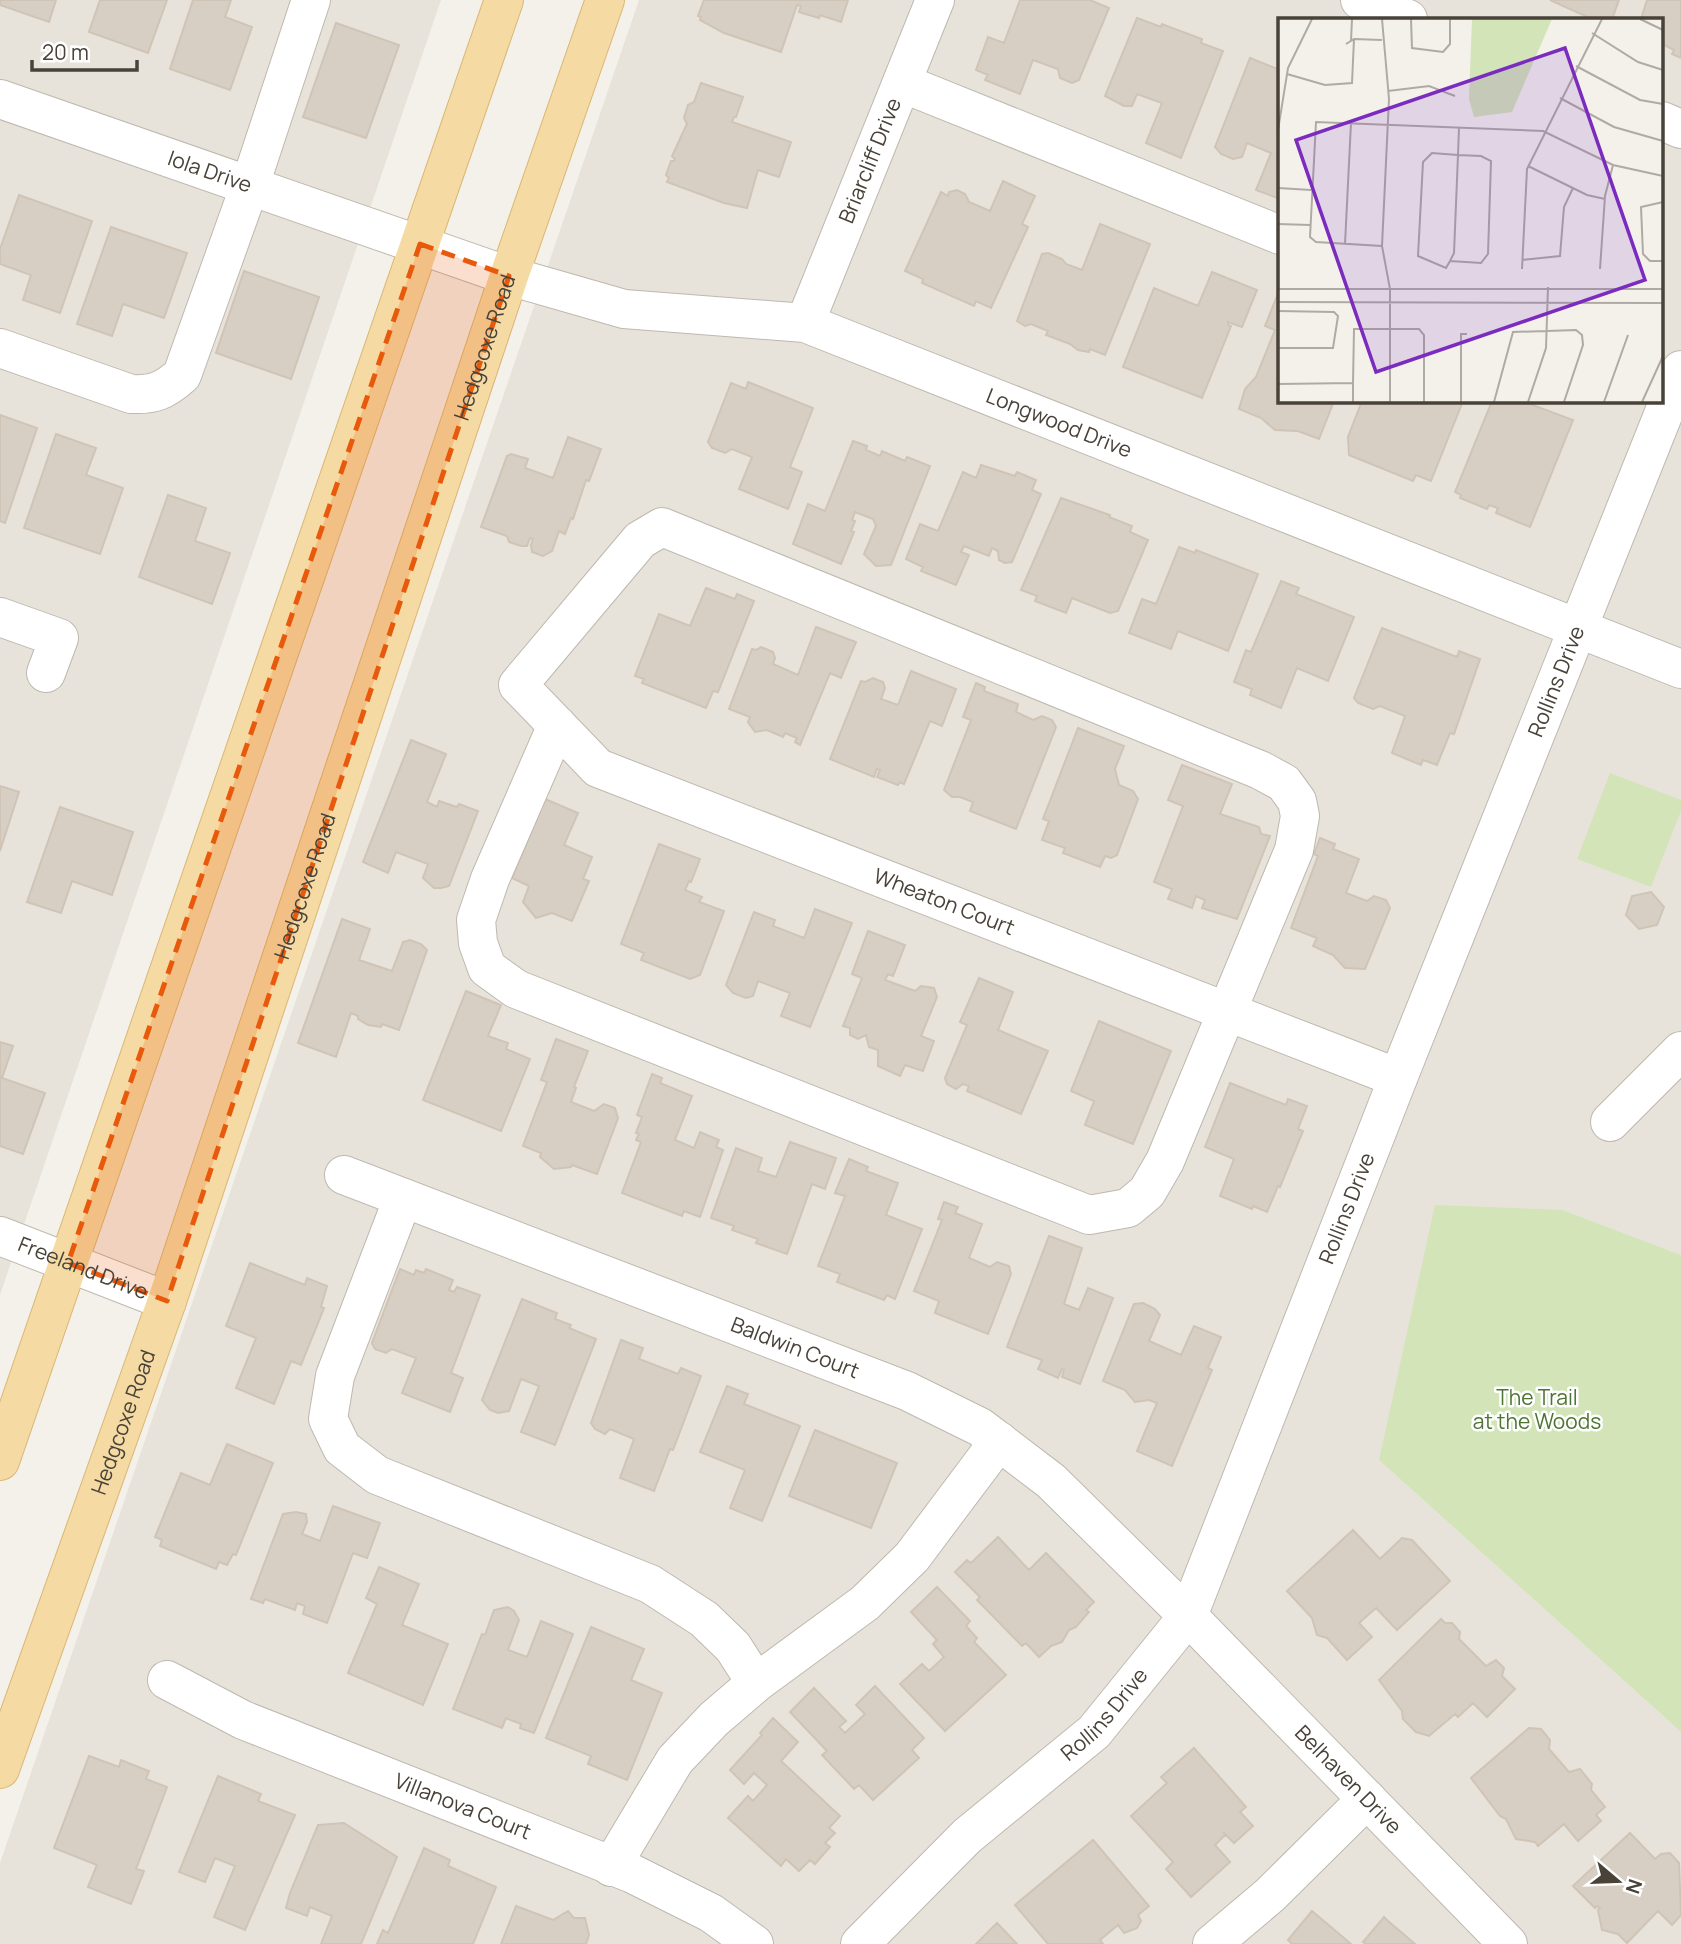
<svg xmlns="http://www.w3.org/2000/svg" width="1681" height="1944" viewBox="0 0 1681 1944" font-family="Manrope,sans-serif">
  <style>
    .residential { fill: #e7e3da; fill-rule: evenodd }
    .green { fill: #d2e4b8 }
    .building { fill: #d8cfc4; stroke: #cfc4b5; stroke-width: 2 }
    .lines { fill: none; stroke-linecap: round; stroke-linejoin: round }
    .minor-casing { stroke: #bfb8ae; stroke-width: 40 }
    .major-casing { stroke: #d9b774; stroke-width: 40 }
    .minor { stroke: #fff; stroke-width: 38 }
    .major { stroke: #f5daa3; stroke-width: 38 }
    .marked { fill: #e8590c; fill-opacity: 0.2; stroke: #e8590c; stroke-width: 5; stroke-dasharray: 14 9; stroke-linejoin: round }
    .labels { text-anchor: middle; stroke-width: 5; stroke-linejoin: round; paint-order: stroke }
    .street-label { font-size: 21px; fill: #484239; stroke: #fff }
    .park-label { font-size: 21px; fill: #4d7432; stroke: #fff }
    .inset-road { fill: none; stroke: #afaba4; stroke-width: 2 }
    .view { fill: #7b2cbf; fill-opacity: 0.15; stroke: #7b2cbf; stroke-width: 3.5 }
    .inset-edge { fill: none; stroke: #484239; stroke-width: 3.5 }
  </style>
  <rect width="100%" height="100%" fill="#f4f1eb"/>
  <path class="residential" d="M0,0h441l-441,1295z
    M639,0h1042v1255l-118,-45 -184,250 302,272v212h-1681v-81zM1280,19h382v382h-382z"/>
  <path class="green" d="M1610,773l71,27v11l-30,76 -74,-28z
    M1435,1205l128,5 118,45v477l-302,-272z"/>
  <path class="building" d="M0,0h56l-7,22 -49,-17z
    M100,0h67l-19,53 -59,-21z
    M193,0h38l-6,17 27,10 -22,63 -60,-21z
    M704,0h144l-7,22 -21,-7 -1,3 -20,-6 2,-6 -4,-1 -16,47 -57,-19 -24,-13 1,-3 -3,-1z
    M1020,0h70l19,8 -30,72 -7,3 -12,-5 -2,-9 -25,-9 -13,34 -35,-14 3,-5 -12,-5 12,-33 16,6z
    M1550,0h69l-7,19h-20z
    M1647,0h34v58l-9,-4 2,-4 -12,-6v-25h-21z
    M1137,18l24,9 1,-3 40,15 -1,4 22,8 -42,107 -35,-15 16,-40 -25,-9 -5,12h-8l-19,-10z
    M336,23l63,22 -33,93 -63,-21z
    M1250,58l30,12v129l-24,-9 15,-37 -24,-10 -5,14 -9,2 -12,-5 -6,-7z
    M701,83l42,14 -7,20h-2l-2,5 59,20 -12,35 -21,-7 -11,38 -23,-5 -57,-21 2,-4 -3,-3 5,-14h3l1,-2 -3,-3 15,-32 -3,-6 4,-13 6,-3z
    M1003,181l32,15 -13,28 6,3 -37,81 -15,-7 -2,5 -52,-23 1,-4 -18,-8 36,-79 7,4 1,-4 8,-2 8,4 4,8 21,9z
    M19,195l73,26 -32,92 -37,-13 8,-25 -31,-11v-15z
    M1100,224l50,20 -45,111 -15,-6 -1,3 -11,-2 -8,-6 -24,-9 2,-4 -17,-7 -6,2 -8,-5 25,-67 6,-1 14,6 4,5 16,6z
    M111,227l76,26 -23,65 -41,-14 -11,32 -35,-12z
    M244,271l75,26 -28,82 -75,-26z
    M1212,272l45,18 -15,37 -14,-5v3l3,1 -29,72 -79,-31 31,-79 44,18z
    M1279,291l1,110h54l-15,38 -21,-8 -23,-1 -14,-12 -22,-9 6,-20 11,-12 19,-47 -10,-4z
    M748,382l65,26 -23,59 12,5 -14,37 -49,-20 13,-32 -20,-8 -7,4 -13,-5 -4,-6 23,-59 15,6z
    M1362,401h101l-32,80 -15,-6 -3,6 -64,-26 -1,-18z
    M1492,401h30l51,19 -43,107 -34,-14 2,-5 -9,-3 -2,4 -27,-11 1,-3 -6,-3z
    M0,415l37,13 -32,95 -5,-2z
    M56,434l40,14 -10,27 37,13 -23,66 -76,-26z
    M568,437l33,12 -12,32 -3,-1 -13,39 -2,-1 -6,16 -6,-3 -7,20 -9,5 -11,-4 -1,-7 2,-6 -3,-1 -3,8h-6l-12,-4 -2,-6 -26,-9 26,-71 4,-2 17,5 -3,9 28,10z
    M853,441l14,5 -1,4 14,6 2,-5 23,10 2,-4 23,9 -39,99 -15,1 -12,-12 12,-28 -3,-7 -18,-7 -3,8 3,1 -4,10 3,1 -13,32 -48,-20 15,-40 17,7z
    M981,465l34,11 2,-4 19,8 -4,10 9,4 -29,68 -7,1 -6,-3 -1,-9 -6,-3 -3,8 -25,-10 -3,6 8,3 -13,30 -35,-14 2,-4 -17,-8 14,-35 18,7 25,-59 13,6z
    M168,495l38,13 -11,33 35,12 -18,51 -73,-27z
    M1061,498l49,17 -1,2 23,9 -2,6 18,8 -30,71 -8,2 -38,-15 -6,15 -31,-12 2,-5 -16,-6z
    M1179,547l16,6 1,-3 62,24 -30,77 -50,-20 -7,18 -42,-16 13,-34 14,5z
    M1281,581l18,7 -3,6 58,23 -26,64 -31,-13 -16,40 -31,-13 2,-6 -18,-7 12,-32 5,2z
    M706,588l29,11 2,-5 17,7 -36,91 -5,-1 -7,17 -64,-25 2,-4 -9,-3 24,-62 31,12z
    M816,627l40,15 -15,36 -11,-5 -30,72 -5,-3 2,-4 -12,-5 -2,4 -16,-7 -12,2 -7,-10 2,-5 -21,-8 23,-60 4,1 5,-3 12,5 2,6 -2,6 25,11z
    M1382,628l75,29 2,-6 21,8 -26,75 -4,-1 -13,32 -14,-5 -2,5 -29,-12 13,-37 -25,-10 -7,3 -15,-6 -4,-5z
    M911,671l45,18 -14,37 -12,-5 -26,63 -4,-2 -2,3 -21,-8 3,-7 -3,-1 -3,8 -44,-18 31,-78 4,1 8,-4 10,4 2,6 -4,11 17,6z
    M976,683l9,4 -1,4 34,13 -2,8 17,8 9,-4 10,4 4,7 -40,102 -46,-18 3,-9 -13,-5h-8l-8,-7 27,-70 -8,-3z
    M1078,728l46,18 -9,23 4,16 14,6 5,8 -21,56 -6,3 -6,-2 -5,11 -37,-14 2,-5 -23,-8 7,-19 -6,-2z
    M411,740l35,14 -19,48 10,5 2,-6 18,6 2,-3 19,7 -29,75 -8,2h-7l-11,-10 5,-14 -32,-12 -8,21 -25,-11z
    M1182,765l50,19 -12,30 39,13 2,7 9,2 -33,83 -35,-11 3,-8 -9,-4 -4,12 -24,-9 4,-10 -18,-7 29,-76 -15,-6z
    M0,786l19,6 -19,59z
    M545,799l33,14 -14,32 28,12 -9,22 6,2 -17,40 -20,-8 -16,5 -13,-16 6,-16 -17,-8z
    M60,807l73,25 -21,63 -40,-14 -11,32 -34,-11z
    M1320,838l15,6 -2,5 26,10 -13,34 21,8 7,-5 12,4 4,8 -25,61 -20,-1 -12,-13 -20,-9 4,-8 -26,-10 27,-72 -4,-2z
    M659,844l41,15 -9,23 -2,-1 -4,9 17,7 -3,5 25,9 -24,64 -10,4 -49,-19 3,-7 -23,-9z
    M1651,892l13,15 -7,18 -18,4 -13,-14 6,-19z
    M815,909l37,14 -42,104 -29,-11 9,-23 -32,-12 -5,15 -7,2 -13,-5 -7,-8 28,-73 21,8 -2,6 31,12z
    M342,919l28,10 -11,31 33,11 11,-29 7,-2 11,4 6,6 -28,80 -17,-6 -1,3 -13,-2 -10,-6v-3l-7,-3 -15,44 -38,-14z
    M868,931l37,14 -12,31 -5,-2 -3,6 30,11 6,-5 13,2 3,9 -16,39 13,5 -11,30 -18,-6 -5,11 -22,-10v-16l-9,-3 -3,-12 -8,4 -8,-4v-7l-7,-2 19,-48 -10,-4z
    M979,978l34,14 -15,38 50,21 -27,63 -54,-23 2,-5 -6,-2 -7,5 -9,-5 -2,-6 22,-53 -7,-3z
    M466,991l35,14 -13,31 20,7 -2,6 24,10 -29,72 -78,-31z
    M1099,1021l72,30 -38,93 -48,-19 9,-24 -23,-10z
    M556,1039l32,12 -14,36 2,1 -5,14 23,9 10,-7 11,4 3,10 -21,56 -25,-9 -1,2 -17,2 -14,-12 1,-4 -18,-7 24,-64 -6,-2z
    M0,1042l13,4 -11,32 43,15 -22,61 -23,-8z
    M652,1074l10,4 -2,5 32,13 -17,44 19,8 6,-16 19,8 -3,7 7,3 -23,67 -16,-6 -2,5 -60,-23 19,-51 -5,-2 3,-6 -3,-1 6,-16 -5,-2z
    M1230,1083l56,22 2,-6 19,7 -9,23 5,2 -23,56 -2,-1 -11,26 -14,-6 -1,3 -32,-13 14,-37 -29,-12z
    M790,1142l46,16 -11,31 -13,-5 -25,70 -31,-11 2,-4 -26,-9 2,-4 -23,-8 25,-70 26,10 -4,13 18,6z
    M849,1159l19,8 -2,4 32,12 -12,32 36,14 -27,70 -8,-4 -3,5 -47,-18 3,-8 -22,-8 27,-70 -10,-3z
    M944,1202l14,5 -3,6 27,11 -13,34 21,9 7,-5 12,4 2,8 -23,60 -53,-21 4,-12 -25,-10 28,-71 -4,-1z
    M1049,1236l33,12 -18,56 15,6 9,-22 25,10 -33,86 -18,-7 2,-7 -2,-1 -4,9 -20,-9 4,-9 -35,-13z
    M250,1263l55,22 2,-7 20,8 -6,21 3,1 -23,57 -10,-4 -17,43 -38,-16 20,-50 -30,-12z
    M400,1269l14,6 2,-5 8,3 2,-4 27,11 -4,10 5,2 3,-5 23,8 -29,78 12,5 -13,34 -48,-19 14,-35 -24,-9 -6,4 -11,-4 -3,-6z
    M522,1299l35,14 -2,6 16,6 -2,3 27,11 -41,106 -34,-13 18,-46 -18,-7 -12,32 -11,2 -8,-3 -8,-10z
    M1143,1303l12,6 5,6 -11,26 32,14 13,-29 27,11 -13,31 4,2 -40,96 -35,-15 20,-48 -8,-3 -14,2 -10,-12 -22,-9 31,-77z
    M621,1340l22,8 -4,11 39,15 3,-6 20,8 -28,74 -3,-1 -16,42 -34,-13 14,-39 -24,-10 -5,5 -10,-5 -4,-6z
    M727,1386l21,8 -4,10 56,22 -38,95 -32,-13 15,-38 -45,-18z
    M815,1430l82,33 -26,65 -82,-32z
    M227,1444l46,19 -37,92 -3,-1 -6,11 -8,-3 -3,7 -56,-23 2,-6 -7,-3 26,-64 29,12z
    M333,1506l47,17 -13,35 -14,-5 -26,70 -24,-9 2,-8 -8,-3 -2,7 -30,-11 -2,4 -12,-4 32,-85 13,-2 10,2 1,8 -5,12 18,7z
    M1353,1530l27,29 22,-21 10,2 38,41 -53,49 -21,-22 -17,15 13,14 -25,23 -20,-22 -10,-3 -5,-17 -25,-27z
    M998,1537l31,33 17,-17 48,49 -8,8 3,2 -13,15 -7,3 -7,12 -11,4 -12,11 -13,-14 -4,3 -45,-46 3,-3 -25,-25 12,-12 4,3z
    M379,1567l40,17 -17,41 46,19 -25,61 -75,-32 29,-69 -11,-6z
    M937,1587l33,34 -4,5 11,12 -3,4 32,33 -61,56 -45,-47 22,-20 7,7 15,-14 -11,-13 4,-4 -26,-28z
    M508,1607l6,4 5,9 -11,30 19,7 14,-36 32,13 -39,99 -14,-5 1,-4 -15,-6 -4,10 -49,-19 29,-75 3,1 9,-25z
    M1441,1619l4,4h7l8,9 -1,7 27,27 10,-6 8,8 -2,8 13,13 -28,28 -14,-14 -15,14 -3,-3 -26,22 -13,-4 -13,-13 -1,-8 -23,-31z
    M591,1627l53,22 -13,31 31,13 -35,87 -39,-16 3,-8 -45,-18z
    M875,1686l49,52 -12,12 7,8 -46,42 -14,-15 -5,4 -32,-34 5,-4 -37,-39 24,-24 32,33 -7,6 6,6 20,-19 -9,-9z
    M773,1718l25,24 -17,19 59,55 -11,12 6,5 -10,10 5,4 -15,17 -5,-4 -11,11 -13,-12 -5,7 -53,-48 20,-22 5,5 14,-16 -13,-12 -10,11 -14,-14 32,-35 -2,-2z
    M1529,1728l12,1 9,11 -1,9 20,23 11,-3 12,15 -1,6 14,17 -9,8 5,6 -23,20 -14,-17 -26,22 -3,-4 -19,-3 -10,-20 -6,-3 -29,-38z
    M1194,1748l52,59 -6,5 13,14 -19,17 -11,-11 2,3 -10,10 15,17 -39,35 -25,-28 7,-7 -42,-46 36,-33 -6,-6z
    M89,1756l30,11 2,-7 28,11 -3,8 21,8 -31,82 8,2 -13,33 -43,-17 9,-22 -43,-17z
    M218,1776l43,18 -3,7 37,14 -50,115 -31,-13 21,-51 -20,-8 -10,24 -26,-10z
    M344,1823l53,34 -36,87h-40l11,-28 -22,-9 -3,9 -21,-8 4,-15 28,-68z
    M1630,1833l25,26 6,-5 9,-1 9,10 2,52 -9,10 -14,-14 -31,32 -9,-9 -16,-4 -4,-20 2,-2 -3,-2 -2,2 -22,-22z
    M1093,1840l56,66 -11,9 3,6 -4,7 -13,5 -6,-8 -18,15 3,4h-55l-33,-39z
    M424,1848l26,12 -2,6 48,21 -23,57h-96l6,-14 5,3z
    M516,1906l37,14 15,-9 6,7h11l4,17 -3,9h-85z
    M1312,1911l39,33h-59l-4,-4z
    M1384,1917l4,4 27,23h-49l-3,-2z
    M997,1923l20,21h-41z"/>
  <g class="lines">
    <defs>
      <g id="minor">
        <path d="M1360,0l48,19"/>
        <path d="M902,83l378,152"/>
        <path id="s1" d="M0,99l509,177 115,33 181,14 876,346"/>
        <path d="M1662,121l19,8"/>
        <path id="s2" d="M805,323l130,-323"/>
        <path d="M0,348l131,46c23,1 33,-3 51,-19l68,-190 61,-185"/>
        <path d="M0,617l59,21 -13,35"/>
        <path id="s3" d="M557,725l-67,154 -14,41 2,23 9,25 29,21 573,226 39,-7 19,-16 18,-31 129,-311 6,-34 -3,-15 -13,-18 -24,-13 -598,-243 -22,13 -122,145 80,83 800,310"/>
        <path d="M1610,1122l71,-71"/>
        <path id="s4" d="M344,1175l563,216 73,36 71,54 137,135 320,328"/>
        <path d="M403,1198l-68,178 -7,43 14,29 35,27 273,109 54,35 29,28 23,36"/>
        <path id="s5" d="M0,1236l167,65"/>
        <path id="s6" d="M167,1680l76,40 390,154 78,39 43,31"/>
        <path d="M611,1867l64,-107 39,-41 42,-36 109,-80 47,-46 87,-116"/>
        <path id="s7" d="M860,1944l107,-108 127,-104 94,-116 210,-538 283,-708"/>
        <path d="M1212,1944l58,-49 97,-96"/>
      </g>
      <g id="major">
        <path d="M0,1461l504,-1461"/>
        <path id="s8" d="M0,1769l167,-468 342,-1025 96,-276"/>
      </g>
    </defs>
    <use href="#minor" class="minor-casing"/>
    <use href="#major" class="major-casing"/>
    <use href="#minor" class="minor"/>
    <use href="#major" class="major"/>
  </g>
  <path class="marked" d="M420,244l89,32 -342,1025 -99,-38z"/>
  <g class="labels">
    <g class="street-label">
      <text dy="7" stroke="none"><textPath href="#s2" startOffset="175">Briarcliff Drive</textPath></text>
      <text dy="7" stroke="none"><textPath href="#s1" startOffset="222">Iola Drive</textPath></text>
      <text dy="7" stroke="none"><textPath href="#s8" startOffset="1502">Hedgcoxe Road</textPath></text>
      <text dy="7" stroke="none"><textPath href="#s1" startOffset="1113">Longwood Drive</textPath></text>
      <text dy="7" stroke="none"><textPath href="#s7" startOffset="1470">Rollins Drive</textPath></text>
      <text dy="7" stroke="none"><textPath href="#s8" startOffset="934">Hedgcoxe Road</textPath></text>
      <text dy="7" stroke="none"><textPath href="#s3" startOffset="2796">Wheaton Court</textPath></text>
      <text dy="7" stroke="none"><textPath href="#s7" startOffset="903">Rollins Drive</textPath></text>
      <text dy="7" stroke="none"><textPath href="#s5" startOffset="89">Freeland Drive</textPath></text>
      <text dy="7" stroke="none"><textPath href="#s4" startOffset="483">Baldwin Court</textPath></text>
      <text dy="7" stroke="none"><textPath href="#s8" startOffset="368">Hedgcoxe Road</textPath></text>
      <text dy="7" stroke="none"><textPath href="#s7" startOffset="336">Rollins Drive</textPath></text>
      <text dy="7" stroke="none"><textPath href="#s4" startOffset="1195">Belhaven Drive</textPath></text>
      <text dy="7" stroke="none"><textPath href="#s6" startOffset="322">Villanova Court</textPath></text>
    </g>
    <g class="park-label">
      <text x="1537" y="1405">The Trail<tspan x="1537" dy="24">at the Woods</tspan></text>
    </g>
  </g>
  <g transform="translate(1278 18)">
    <rect width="385" height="385" fill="#f4f1eb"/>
    <path d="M194,1h80l-40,93 -38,5 -5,-18z" fill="#d2e4b8"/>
    <path class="inset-road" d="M104,1l7,80 -7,147 8,43v113M133,1l1,29 31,4 7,-8v-25M362,1l23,11M314,15l46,29 25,8M73,23l1,-22M68,26l8,-5 28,1M298,48l64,34 23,4M9,56l38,11 27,-2 2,-44M110,73l41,-5 26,10M282,80l54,29 49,14M0,112l10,-62 24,-49M250,148l59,29 18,4M0,170l33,2M385,184l-22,5 2,47 7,7h13M0,206l32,1M67,226l6,-121M104,228l-66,-4 -6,-5 6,-115 227,9 70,34 50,11M244,242l38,-4 4,-49 9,-19M172,243l31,2 7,-9 3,-93 -10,-5 -23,-1 -26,-2 -9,9 -5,94 28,12 4,-7 4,-8 4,-98 1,-27M244,251l5,-100 75,-150M322,251l5,-73 8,-31M0,271h385M0,284l385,1M0,293l56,1 4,4 -5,32h-55M75,365l1,-54h65l5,6v67M0,366l75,-1v19M183,384v-68h6M216,384l19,-70 63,-2 6,5 1,10 -19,57M250,384l18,-54 2,-61M326,384l24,-67M364,384l21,-46"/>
    <path class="view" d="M287,30l80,232 -269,92 -80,-232z"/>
    <rect width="385" height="385" class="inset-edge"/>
  </g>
  <g transform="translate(1618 1881) rotate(109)" stroke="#ffffff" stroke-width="5" paint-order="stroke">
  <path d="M0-5L12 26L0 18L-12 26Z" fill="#484239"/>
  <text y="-10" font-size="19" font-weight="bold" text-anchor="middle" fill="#484239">N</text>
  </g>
  <path d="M32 60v10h105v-10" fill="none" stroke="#484239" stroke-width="3.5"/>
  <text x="42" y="60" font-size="21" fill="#484239" stroke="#ffffff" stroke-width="5" paint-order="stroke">20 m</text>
</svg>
